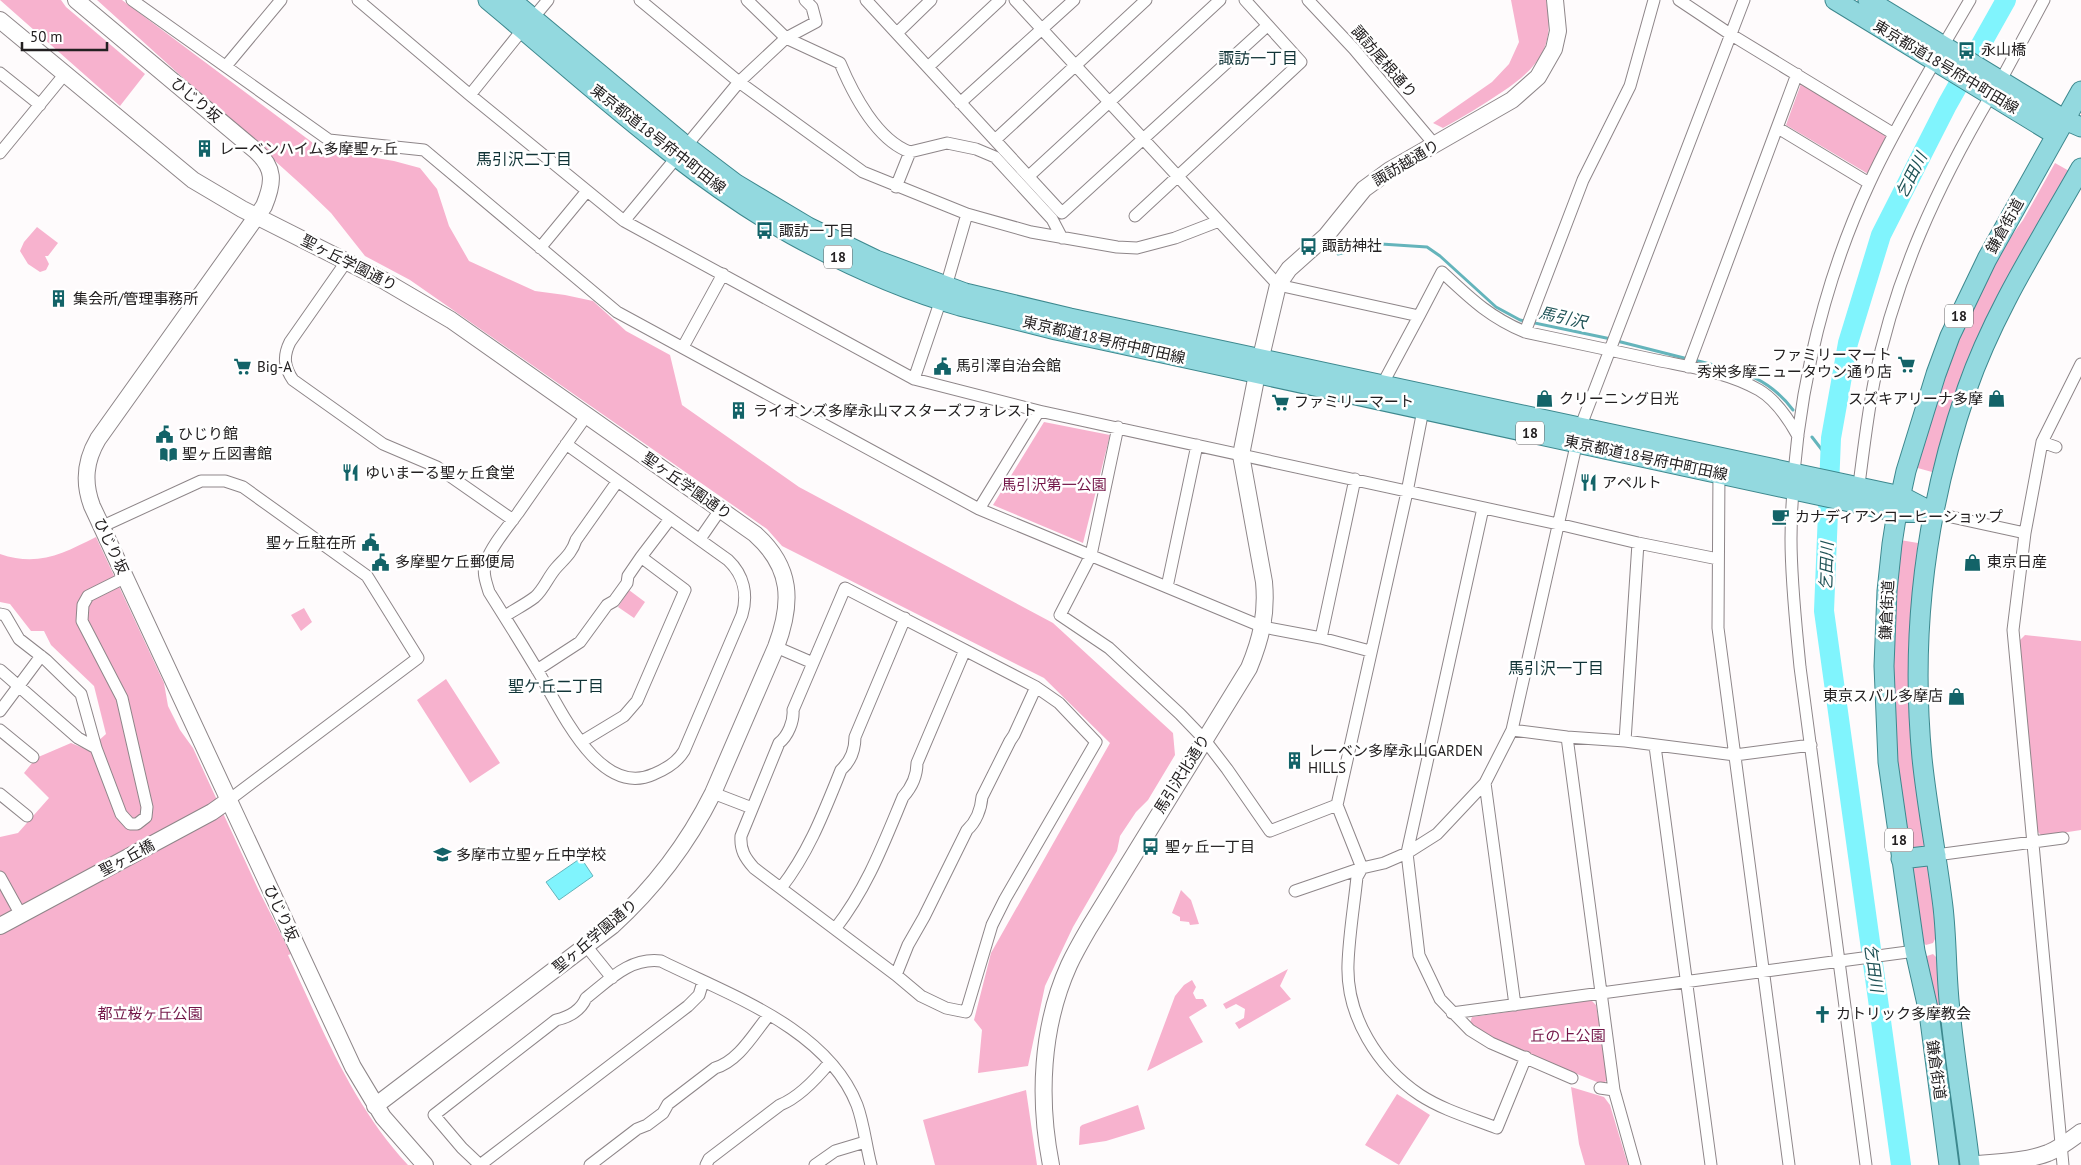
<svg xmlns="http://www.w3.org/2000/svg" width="2081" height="1165" viewBox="0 0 2081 1165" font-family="'PT Sans','Noto Sans JP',sans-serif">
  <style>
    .green { fill: #f7b2ce }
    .water { fill: #80f4fd; stroke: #64b4bb }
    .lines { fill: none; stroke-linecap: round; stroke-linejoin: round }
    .stream { stroke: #64b4bb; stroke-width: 3 }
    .river { stroke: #80f4fd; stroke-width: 20 }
    .street-casing { stroke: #8e8689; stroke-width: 13 }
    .secondary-casing { stroke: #8e8689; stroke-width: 18 }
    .primary-casing { stroke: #3d888e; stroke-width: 21 }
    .street { stroke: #fff; stroke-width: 11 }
    .secondary { stroke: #fff; stroke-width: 16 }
    .primary { stroke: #93d9df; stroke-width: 19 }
    .labels { text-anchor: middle; stroke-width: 5; stroke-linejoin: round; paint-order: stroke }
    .shield { fill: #fff; stroke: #656364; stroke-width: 1 }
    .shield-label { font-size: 14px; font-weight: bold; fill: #232021 }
    .poi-label { font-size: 15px; fill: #232021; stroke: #fff; text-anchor: start }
    .street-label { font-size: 15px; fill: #232021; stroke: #fff }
    .park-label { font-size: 15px; fill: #731648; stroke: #fff }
    .neighbourhood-label { font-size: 16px; fill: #113437; stroke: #fff }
    .water-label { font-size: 16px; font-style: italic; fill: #1e5256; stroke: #fff }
  </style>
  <rect width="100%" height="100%" fill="#fefbfc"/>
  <path class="green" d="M0,0h61l5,7 79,67 -25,32z
    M97,0h25l199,149 73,12 26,7 17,21 12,37 20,35 66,30 30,4 28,6 33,30 44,24 12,50 117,82 254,136 120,110 2,22 -27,45 -12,12 -16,24 -3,15 -44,76 -28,59 -17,80 -50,7 4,-43 -8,-10 17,-67 119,-210 -66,-65 -262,-132 -15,-17 -357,-249 -45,-24 -34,-43 -26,-25z
    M1511,0h35c10,46 -7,67 -44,92 -19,13 -39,25 -59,36l-10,-5 59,-41 17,-18 10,-22z
    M1802,81l84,55 -16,39 -84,-50z
    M2055,163l16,9 -125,255 -14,45 -18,-5 29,-95 52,-113 28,-39z
    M37,227l21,16 -10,13h-3l4,8 -3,6 -6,2 -12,-8 -8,-13 4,-9z
    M1044,422l66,13 -27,108 -90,-38z
    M96,537l68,146 4,23 12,24 13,18 66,143 32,63 -3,1c34,73 64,150 120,210h-408v-328l18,-4 31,-35 -25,-25 12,-15 35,-15 17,7 18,-16 -12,-48 -43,-41 -7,-14h-13l-21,-27 -10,-2v-48c38,13 62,0 96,-17z
    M1900,540l18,3c-7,59 -13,120 -8,180 3,40 10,81 15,121l-3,5 -11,2 -4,-5 -12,-87 -5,-92z
    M629,590l16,12 -11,16 -16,-11z
    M304,608l8,14 -11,9 -10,-16z
    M2025,635l56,6v189l-39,6 -6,-6 -18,-188z
    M446,679l54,84 -30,20 -53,-83z
    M1925,864l4,6 7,67 -3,6 -7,2 -5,-4 -12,-69 4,-7z
    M1181,890l10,10 8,24 -9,1 -1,-3 -9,-1v-4l-8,-4z
    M1933,954l4,4 4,56 19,141 -3,2 -3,-2 -29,-195 2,-4z
    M1288,969l-8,17 11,13 -52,30 -4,-6 9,-5 1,-9 -9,-5 -10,5 -3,-5z
    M1192,980l4,7 -3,6 3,6h7l4,7 -18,11 14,25 -56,29 28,-75 9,-11z
    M1591,1000l5,5 13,74 -7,5 -112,-45 -21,-14 3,-8z
    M1571,1087l33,10 6,8 18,60h-43l-6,-21z
    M1026,1090l11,75h-102l-12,-45z
    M1397,1094l33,21 -31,50 -34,-20z
    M1138,1105l7,24 -39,12 -27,4 1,-18 2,-2z"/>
  <path class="water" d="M581,858l12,18 -34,24 -13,-18z"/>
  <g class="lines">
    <path class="stream" d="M1338,254l43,-10 46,3 13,9 56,51 24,13 91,19
      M1617,341l71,18
      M1694,360c41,10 72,14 99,50
      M1812,437l17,22"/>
    <path class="river" d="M1901,1165l-77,-554 7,-173 17,-95 33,-108 66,-130 59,-105"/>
    <defs>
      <path id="street" d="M132,0l197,140 95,10 193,162 362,197 284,118 58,11 49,13
        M358,0l112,95 154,126 290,158 125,32 519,113 80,19 80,16
        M640,0l99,82 124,90 104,42 64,18 86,15 20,1 38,-10 44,-17
        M747,0l39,38 54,25c13,31 37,77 70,89l37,-9 29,6 19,8 57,62 10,19
        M866,0l196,213 205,-187
        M1015,0l263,285 141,31 23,-44c28,26 47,45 83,60 44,9 87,19 131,28 34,7 72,12 103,30 17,10 29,28 39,46
        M1308,0l46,49 81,96
        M1679,0l51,34 164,100
        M533,18l15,-18
        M897,33l34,-33
        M1943,46l27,-46
        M226,66l55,-66
        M928,67l72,-67
        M0,73l40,32
        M2001,80l43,-80
        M470,95l53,-66
        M960,103l114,-103
        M1778,128l91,55
        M995,140l151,-140
        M0,153l64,-78
        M1029,176l191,-176
        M896,187l14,-35
        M1135,216l166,-154 -56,-62
        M624,221l115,-139 47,-44 30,-16 -4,-15 -7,-7
        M540,248l47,-57
        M346,262l-56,80c-7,14 -6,25 3,38l90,64 54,23 76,53
        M1525,332l58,-152 47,-94 24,-86
        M683,347l40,-73
        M1688,367l109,-293
        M914,379l35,-103 18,-62
        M1382,385l37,-69
        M1118,427l-27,128 -31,60 49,33 71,66 24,25 23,30 43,62 67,-26 70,-313 16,-82
        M2042,442l14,5
        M566,444l162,116c16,15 20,35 14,55l-58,136c-6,10 -18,18 -30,23 -54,25 -93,-64 -115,-101 -16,-27 -33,-54 -50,-81 -3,-10 -7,-20 -3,-30 6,-17 21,-34 32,-49 23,-33 46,-66 69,-98
        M1719,470l-1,158 71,537
        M1858,492c5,-37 9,-74 16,-110 21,-105 63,-195 117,-287
        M1483,508l-76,345 12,102 21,44 30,31 21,13 81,35
        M979,509l60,-98
        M1933,513l92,20
        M103,526l98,-45h24l18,6 124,89 51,82 -189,142
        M700,539l20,-29
        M1167,587l30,-142
        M845,588l191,99 23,16 37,39 -91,157 -13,26 -26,87 -20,-4 -25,-12 -25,-21 -142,-107c-9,-10 -14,-18 -13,-32l38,-93c9,-7 15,-22 14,-33z
        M0,614l5,1 14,24 27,21 35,34 15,54 25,66 9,10h7l9,-7 1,-10 -25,-109 -40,-77 1,-16 5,-9 38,-19
        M505,616c9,-6 21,-12 30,-19 9,-8 13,-20 21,-29 8,-9 16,-15 20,-28l41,-58
        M1321,638l34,-159
        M776,647l37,16
        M0,670l78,68 18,10
        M537,670l43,-28 27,-37 7,-4 13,-18 1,-7 13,-19 29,-38
        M0,711l41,-55
        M0,730l33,27
        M1512,730l55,7 58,4 110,14 76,-10
        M1567,737l47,353 21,75
        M1625,741l13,-198
        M581,742l43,-26 13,-15 48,-111 -44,-33
        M1655,746l56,419
        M1485,783l30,222
        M713,793l39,15
        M0,794l27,22
        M1337,805l25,63 -5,9c-3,29 -8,58 -9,87 -2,52 30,103 72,131 23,15 51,23 77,33l29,-71
        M1936,855l127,-17
        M0,877l21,38
        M781,888c28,-36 43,-76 60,-118 10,-9 14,-20 14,-33l50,-119
        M1295,891l67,-23 22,-5 23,-10 30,-19 48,-51 27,-53 68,-302 164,-428
        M835,929c32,-41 48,-84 68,-132 8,-9 14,-21 14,-34l48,-113
        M587,947l25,31
        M896,975l12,-30 16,-28 43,-87c9,-8 14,-21 15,-33l28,-56 4,-6 22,-48
        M1452,1013l463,-62
        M1600,1088l14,2
        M480,1165l-18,-17 -28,-33 122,-95c13,-3 25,-10 30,-22 23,-18 44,-41 75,-37 68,34 166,67 196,144 7,19 9,41 14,60
        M480,1165l208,-159 11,-11 4,-13
        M590,1165l47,-36 10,-4 16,-12 5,-9 47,-36c24,-7 39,-35 54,-53
        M706,1165l3,-6 71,-54c20,-8 37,-27 50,-43
        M815,1165l20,-14 30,-9
        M1866,1165l-66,-498c-4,-42 -9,-85 -9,-128 1,-121 27,-245 78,-355 19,-42 43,-83 66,-123
        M2063,1165l-50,-535 12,-97 17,-91 39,-78"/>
      <path id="secondary" d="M76,0l179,150c20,18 19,32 9,56l-166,233c-13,22 -15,43 -6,67l261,561 30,50 42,48
        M0,20l193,160 49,29 141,71 68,40 304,214c37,33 38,68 21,113l-63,146c-25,50 -59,95 -101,133l-237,180
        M0,926l212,-114 17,-12
        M1051,1165c-13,-66 -10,-138 18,-200 6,-13 13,-25 20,-37l160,-260c12,-29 18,-54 15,-86l-23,-127 16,-81 21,-89 11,-16 37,-33 38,-47 26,-19 122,-70 26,-23 16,-28 4,-18 -3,-31
        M1970,1165c25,-3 54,-3 78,-12 12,-5 22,-13 33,-21"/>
      <path id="primary" d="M488,0c99,82 193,172 305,235 51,28 111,55 167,71 32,8 64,16 96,24l738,160 103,22 36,1
        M511,0l175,146 50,38 72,43 68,33 89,33 105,25 831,178 29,15
        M1835,0l221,135
        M1868,0l197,120 16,7
        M1901,859l35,-4
        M1949,1165l-20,-152 -14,-62 -27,-189 -4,-96 3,-75 5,-47 5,-32 9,-41 30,-97 14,-38 37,-77 94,-168
        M1970,1165c-6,-51 -15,-103 -20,-155 -4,-34 -3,-69 -7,-103 -6,-50 -16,-100 -21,-149 -12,-126 4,-250 45,-369 27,-78 74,-150 114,-221"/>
    </defs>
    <use href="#street" class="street-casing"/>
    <use href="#secondary" class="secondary-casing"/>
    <use href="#primary" class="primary-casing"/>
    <use href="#street" class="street"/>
    <use href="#secondary" class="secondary"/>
    <use href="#primary" class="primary"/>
  </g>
  <defs>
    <symbol id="bus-bare" viewBox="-9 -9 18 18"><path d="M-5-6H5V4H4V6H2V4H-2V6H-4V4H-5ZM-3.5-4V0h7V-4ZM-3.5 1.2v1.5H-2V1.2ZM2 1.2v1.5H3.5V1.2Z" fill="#136368" stroke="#fff" stroke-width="2.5" paint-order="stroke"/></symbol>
    <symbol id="building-bare" viewBox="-9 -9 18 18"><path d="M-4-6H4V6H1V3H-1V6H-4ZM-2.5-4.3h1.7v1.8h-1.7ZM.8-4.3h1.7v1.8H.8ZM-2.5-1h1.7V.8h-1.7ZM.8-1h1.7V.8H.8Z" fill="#136368" stroke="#fff" stroke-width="2.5" paint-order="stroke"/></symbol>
    <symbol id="supermarket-bare" viewBox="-9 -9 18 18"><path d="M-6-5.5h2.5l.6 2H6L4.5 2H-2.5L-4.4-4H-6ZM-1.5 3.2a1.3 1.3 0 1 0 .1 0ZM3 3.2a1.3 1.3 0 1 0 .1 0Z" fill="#136368" stroke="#fff" stroke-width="2.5" paint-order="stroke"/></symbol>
    <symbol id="civic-bare" viewBox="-9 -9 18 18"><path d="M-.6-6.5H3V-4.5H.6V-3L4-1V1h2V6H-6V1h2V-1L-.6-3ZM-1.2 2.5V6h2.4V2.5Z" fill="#136368" stroke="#fff" stroke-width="2.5" paint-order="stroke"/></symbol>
    <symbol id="shop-bare" viewBox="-9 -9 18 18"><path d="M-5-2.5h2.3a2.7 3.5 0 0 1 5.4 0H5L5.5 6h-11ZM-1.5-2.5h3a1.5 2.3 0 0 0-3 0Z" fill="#136368" stroke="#fff" stroke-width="2.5" paint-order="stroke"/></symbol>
    <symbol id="library-bare" viewBox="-9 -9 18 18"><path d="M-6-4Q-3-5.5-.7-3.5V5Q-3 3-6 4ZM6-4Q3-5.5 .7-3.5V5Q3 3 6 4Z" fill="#136368" stroke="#fff" stroke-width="2.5" paint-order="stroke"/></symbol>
    <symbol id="restaurant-bare" viewBox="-9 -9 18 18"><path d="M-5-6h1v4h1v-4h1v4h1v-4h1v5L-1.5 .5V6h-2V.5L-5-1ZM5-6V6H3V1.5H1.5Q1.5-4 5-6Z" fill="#136368" stroke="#fff" stroke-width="2.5" paint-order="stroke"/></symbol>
    <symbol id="cafe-bare" viewBox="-9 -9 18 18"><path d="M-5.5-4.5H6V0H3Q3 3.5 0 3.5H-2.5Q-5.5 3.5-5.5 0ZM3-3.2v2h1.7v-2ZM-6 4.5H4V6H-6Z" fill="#136368" stroke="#fff" stroke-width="2.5" paint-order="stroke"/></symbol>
    <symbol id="school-bare" viewBox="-9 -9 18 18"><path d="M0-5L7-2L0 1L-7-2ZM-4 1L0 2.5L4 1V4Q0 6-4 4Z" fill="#136368" stroke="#fff" stroke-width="2.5" paint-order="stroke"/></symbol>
    <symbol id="church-bare" viewBox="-9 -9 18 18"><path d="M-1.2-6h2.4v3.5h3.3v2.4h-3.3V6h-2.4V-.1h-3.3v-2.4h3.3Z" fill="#136368" stroke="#fff" stroke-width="2.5" paint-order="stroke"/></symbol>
  </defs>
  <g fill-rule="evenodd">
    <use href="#bus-bare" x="1954" y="38" width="25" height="25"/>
    <use href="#building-bare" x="192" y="136" width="25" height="25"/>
    <use href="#bus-bare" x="752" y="218" width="25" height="25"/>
    <use href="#bus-bare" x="1296" y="234" width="25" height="25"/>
    <use href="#building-bare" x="46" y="286" width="25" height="25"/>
    <use href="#supermarket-bare" x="1894" y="352" width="25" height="25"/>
    <use href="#civic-bare" x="930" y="354" width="25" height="25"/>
    <use href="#supermarket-bare" x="230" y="354" width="25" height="25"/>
    <use href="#shop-bare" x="1532" y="386" width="25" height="25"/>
    <use href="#shop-bare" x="1984" y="386" width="25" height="25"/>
    <use href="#supermarket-bare" x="1268" y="390" width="25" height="25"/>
    <use href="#building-bare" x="726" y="398" width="25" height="25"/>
    <use href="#civic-bare" x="152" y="422" width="25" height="25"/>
    <use href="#library-bare" x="156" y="442" width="25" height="25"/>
    <use href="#restaurant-bare" x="338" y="460" width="25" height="25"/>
    <use href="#restaurant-bare" x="1576" y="470" width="25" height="25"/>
    <use href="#cafe-bare" x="1768" y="504" width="25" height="25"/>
    <use href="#civic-bare" x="358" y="530" width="25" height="25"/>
    <use href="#civic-bare" x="368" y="550" width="25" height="25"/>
    <use href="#shop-bare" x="1960" y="550" width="25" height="25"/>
    <use href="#shop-bare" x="1944" y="684" width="25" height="25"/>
    <use href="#building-bare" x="1282" y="748" width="25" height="25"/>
    <use href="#bus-bare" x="1138" y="834" width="25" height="25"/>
    <use href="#school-bare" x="430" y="842" width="25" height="25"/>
    <use href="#church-bare" x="1810" y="1002" width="25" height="25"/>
  </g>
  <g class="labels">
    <g class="shield">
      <rect x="824" y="245.5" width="28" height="23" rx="4"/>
      <rect x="1945" y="304.5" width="28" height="23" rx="4"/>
      <rect x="1516" y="421.5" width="28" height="23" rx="4"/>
      <rect x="1885" y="828.5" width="28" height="23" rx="4"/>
    </g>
    <g class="shield-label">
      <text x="838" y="262">18</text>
      <text x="1959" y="321">18</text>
      <text x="1530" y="438">18</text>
      <text x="1899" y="845">18</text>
    </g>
    <g class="poi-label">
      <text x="1981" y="55">永山橋</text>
      <text x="219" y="154">レーベンハイム多摩聖ヶ丘</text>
      <text x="779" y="236">諏訪一丁目</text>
      <text x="1322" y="251">諏訪神社</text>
      <text x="73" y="304">集会所/管理事務所</text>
      <text x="1892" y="360" text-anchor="end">ファミリーマート<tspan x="1892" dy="17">秀栄多摩ニュータウン通り店</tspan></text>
      <text x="956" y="371">馬引澤自治会館</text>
      <text x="257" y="372">Big-A</text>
      <text x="1559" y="404">クリーニング日光</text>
      <text x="1983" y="404" text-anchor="end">スズキアリーナ多摩</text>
      <text x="1294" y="407">ファミリーマート</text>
      <text x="753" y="416">ライオンズ多摩永山マスターズフォレスト</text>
      <text x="178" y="439">ひじり館</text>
      <text x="182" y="459">聖ヶ丘図書館</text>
      <text x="365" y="478">ゆいまーる聖ヶ丘食堂</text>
      <text x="1602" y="488">アペルト</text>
      <text x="1795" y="522">カナディアンコーヒーショップ</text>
      <text x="356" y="548" text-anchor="end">聖ヶ丘駐在所</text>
      <text x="395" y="567">多摩聖ケ丘郵便局</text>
      <text x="1987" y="567">東京日産</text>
      <text x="1943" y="701" text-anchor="end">東京スバル多摩店</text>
      <text x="1308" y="756">レーベン多摩永山GARDEN<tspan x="1308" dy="17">HILLS</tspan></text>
      <text x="1165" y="852">聖ヶ丘一丁目</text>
      <text x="456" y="860">多摩市立聖ヶ丘中学校</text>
      <text x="1836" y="1019">カトリック多摩教会</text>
    </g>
    <g class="street-label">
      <text transform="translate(1384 62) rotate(49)" y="5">諏訪尾根通り</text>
      <text transform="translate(1946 67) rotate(31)" y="5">東京都道18号府中町田線</text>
      <text transform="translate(196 100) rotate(40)" y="5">ひじり坂</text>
      <text transform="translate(658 139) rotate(38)" y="5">東京都道18号府中町田線</text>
      <text transform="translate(1406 163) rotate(-31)" y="5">諏訪越通り</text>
      <text transform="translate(2005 226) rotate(-61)" y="5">鎌倉街道</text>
      <text transform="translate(349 263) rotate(27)" y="5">聖ヶ丘学園通り</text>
      <text transform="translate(1104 340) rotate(13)" y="5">東京都道18号府中町田線</text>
      <text transform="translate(1646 458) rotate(12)" y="5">東京都道18号府中町田線</text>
      <text transform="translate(687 486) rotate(35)" y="5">聖ヶ丘学園通り</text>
      <text transform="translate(111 546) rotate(65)" y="5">ひじり坂</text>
      <text transform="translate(1887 610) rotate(-87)" y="5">鎌倉街道</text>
      <text transform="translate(1182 774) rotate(-58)" y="5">馬引沢北通り</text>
      <text transform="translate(127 858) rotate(-28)" y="5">聖ヶ丘橋</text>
      <text transform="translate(281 913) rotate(65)" y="5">ひじり坂</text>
      <text transform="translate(595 936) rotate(-40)" y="5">聖ヶ丘学園通り</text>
      <text transform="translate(1936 1070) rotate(82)" y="5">鎌倉街道</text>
    </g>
    <g class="park-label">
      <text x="1054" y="490">馬引沢第一公園</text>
      <text x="150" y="1019">都立桜ヶ丘公園</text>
      <text x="1568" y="1041">丘の上公園</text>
    </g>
    <g class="neighbourhood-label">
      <text x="1258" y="64">諏訪一丁目</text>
      <text x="524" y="165">馬引沢二丁目</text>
      <text x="1556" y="674">馬引沢一丁目</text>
      <text x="556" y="692">聖ケ丘二丁目</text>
    </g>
    <g class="water-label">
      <text transform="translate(1911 175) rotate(-63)" y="6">乞田川</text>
      <text transform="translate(1563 317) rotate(13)" y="6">馬引沢</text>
      <text transform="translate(1826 566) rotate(-88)" y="6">乞田川</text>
      <text transform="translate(1874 968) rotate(82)" y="6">乞田川</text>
    </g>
  </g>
  <path d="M22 42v8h85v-8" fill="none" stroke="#232021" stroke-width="2.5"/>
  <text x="30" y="42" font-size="15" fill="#232021" stroke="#ffffff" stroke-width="4" paint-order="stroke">50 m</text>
</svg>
